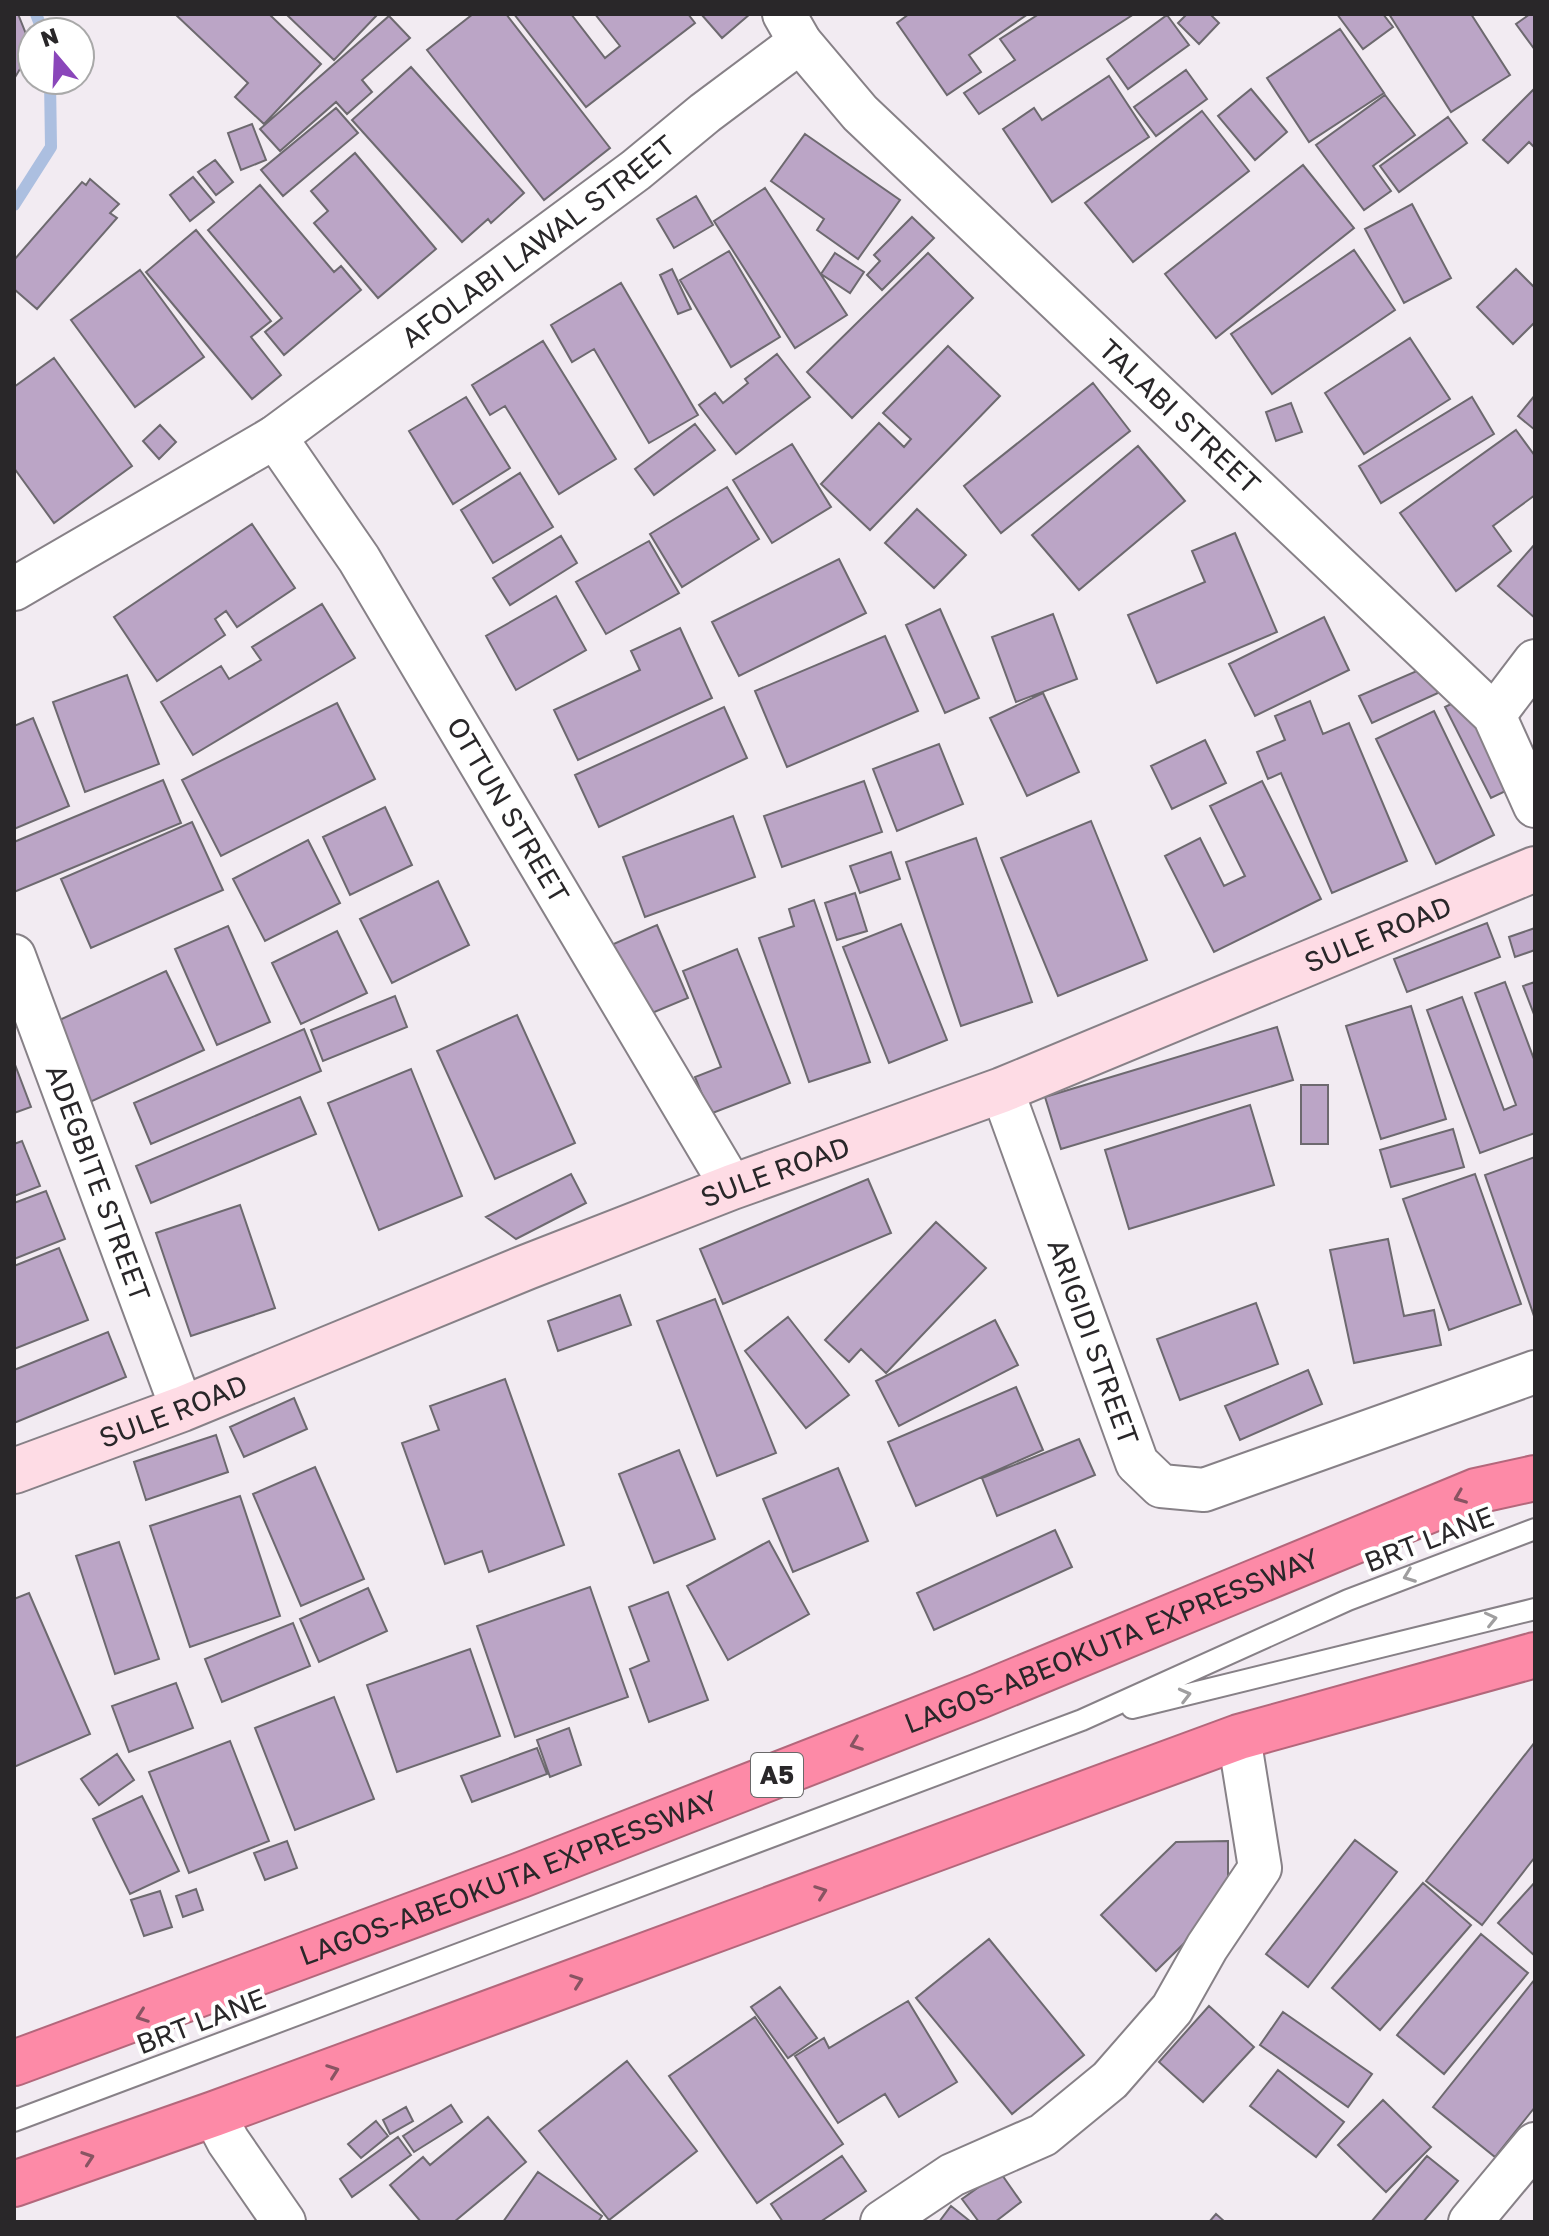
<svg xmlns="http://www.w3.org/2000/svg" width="1549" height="2236" viewBox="0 0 1549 2236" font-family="'Golos Text',sans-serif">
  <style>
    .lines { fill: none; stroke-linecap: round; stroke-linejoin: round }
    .stream { stroke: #acbfe0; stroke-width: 12 }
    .building { fill: #bba5c6; stroke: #6d696f; stroke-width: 2 }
    .lane-casing { stroke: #878187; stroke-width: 24 }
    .street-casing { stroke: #878187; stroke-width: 46 }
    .secondary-casing { stroke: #878187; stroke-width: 48 }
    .highway-casing { stroke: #b3677b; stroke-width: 48 }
    .lane { stroke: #fff; stroke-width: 20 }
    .street { stroke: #fff; stroke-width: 42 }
    .secondary { stroke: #fedce5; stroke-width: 44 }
    .highway { stroke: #fd8aa7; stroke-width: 44 }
    .oneway { stroke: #885462 }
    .oneway2 { stroke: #9f9e9f }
    .labels { text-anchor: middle; stroke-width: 8; stroke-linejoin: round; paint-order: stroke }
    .shield { fill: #fff; stroke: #696869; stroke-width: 2 }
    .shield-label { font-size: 26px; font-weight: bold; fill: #292729 }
    .street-label { font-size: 28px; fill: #292729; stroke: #fff }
  </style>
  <rect width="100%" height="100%" fill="#f2ebf2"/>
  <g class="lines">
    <path class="stream" d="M36,14l7,18
      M14,205l37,-58 -1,-67"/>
  </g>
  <path class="building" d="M14,14h4l14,35 -18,30z
    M175,14h94l52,50 -57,60 -29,-27 13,-14z
    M286,14h92l-44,46z
    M473,14h33l104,134 -66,52 -117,-150z
    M514,14h57l34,44 15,-12 -25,-32h93l7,9 -109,84z
    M701,14h49l-28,24z
    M909,14h119l-59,41 12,17 -34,23 -50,-72z
    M1039,14h95l-155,100 -15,-21 51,-33 -15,-21z
    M1187,14h23l9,9 -20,21 -21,-21z
    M1337,14h46l10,13 -30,22z
    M1389,14h82l39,61 -59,37z
    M1530,14h5v36l-19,-26z
    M1167,15l22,30 -61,44 -21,-30z
    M389,16l21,22 -48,42 10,12 -25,22 -11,-12 -56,49 -20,-22z
    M1340,29l44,64 -75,49 -42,-64z
    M411,67l113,126 -33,30 -3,-4 -26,23 -110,-122z
    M1186,70l21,29 -51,37 -22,-29z
    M1109,76l40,61 -97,65 -49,-73 31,-21 8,12z
    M1535,88v60l-6,-6 -21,21 -25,-23z
    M1251,89l36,43 -32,28 -37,-44z
    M1385,95l30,40 -42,31 18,25 -27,19 -48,-65z
    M336,108l22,25 -75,63 -22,-26z
    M1202,111l47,60 -116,91 -48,-59z
    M1448,117l19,26 -68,49 -19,-26z
    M252,124l14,36 -25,10 -13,-37z
    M805,134l95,66 -42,59 -41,-29 7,-11 -53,-38z
    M355,153l81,96 -58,49 -64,-75 14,-12 -17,-20z
    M215,160l18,22 -17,13 -18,-23z
    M1303,165l51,63 -138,110 -51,-64z
    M193,177l21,25 -24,19 -20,-26z
    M90,179l29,25 -9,9 7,5 -80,91 -23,-20v-29l68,-78 4,3z
    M260,185l74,87 7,-6 20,24 -77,65 -19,-23 17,-14 -74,-88z
    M765,188l82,127 -52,33 -81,-127z
    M696,196l17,29 -39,23 -17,-29z
    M1412,204l39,74 -47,25 -39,-74z
    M912,217l22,21 -52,52 -15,-15 13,-14 -6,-6z
    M196,230l75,91 -20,16 30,38 -29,24 -106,-127z
    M1354,250l41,60 -123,84 -41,-60z
    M729,251l51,86 -49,30 -51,-87z
    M835,253l29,19 -14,21 -29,-19z
    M928,253l45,45 -121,120 -45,-46z
    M672,269l19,40 -13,5 -18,-39z
    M1516,269l19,19v34l-22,22 -36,-37z
    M140,270l64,87 -69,50 -64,-87z
    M621,283l77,132 -49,28 -55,-94 -22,13 -21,-37z
    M1410,338l40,61 -86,55 -39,-61z
    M543,341l73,118 -57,35 -54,-88 -15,9 -18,-30z
    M948,346l52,50 -130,134 -49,-46 58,-61 25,24 7,-8 -28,-26z
    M777,354l33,43 -74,57 -37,-49 16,-12 8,10 25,-20 -3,-4z
    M54,358l78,108 -78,57 -40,-55v-81z
    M1093,383l37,48 -129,102 -37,-47z
    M1535,395v35l-17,-14z
    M466,397l44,71 -57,36 -44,-73z
    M1472,397l22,37 -113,69 -22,-37z
    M1291,403l11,29 -26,9 -10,-29z
    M695,424l20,26 -61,45 -19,-26z
    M160,425l16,17 -17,17 -16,-18z
    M1516,430l19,26v39l-42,31 18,25 -55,40 -56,-78z
    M792,444l39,63 -59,36 -39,-63z
    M1138,446l47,55 -106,89 -47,-55z
    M520,473l33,54 -60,36 -32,-53z
    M727,487l32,52 -77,48 -32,-53z
    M917,509l49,46 -32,33 -49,-45z
    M252,524l43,64 -58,39 -11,-16 -11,8 10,16 -68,46 -43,-64z
    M1235,533l42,99 -120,51 -29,-68 77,-33 -13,-31z
    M561,536l16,27 -67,42 -17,-27z
    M649,541l30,52 -73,41 -30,-52z
    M1535,544v74l-37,-32z
    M839,559l27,54 -127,63 -27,-54z
    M556,596l30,54 -70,40 -30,-54z
    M322,604l33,54 -162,97 -32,-53 60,-36 8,13 32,-19 -9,-13z
    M940,609l39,89 -34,15 -39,-88z
    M1053,614l24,65 -61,23 -24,-65z
    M1324,617l25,53 -94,46 -26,-52z
    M680,628l32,70 -134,62 -24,-50 86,-40 -9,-19z
    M885,636l33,75 -131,56 -32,-76z
    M1426,667l12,26 -66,30 -13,-27z
    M127,675l32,89 -74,28 -32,-90z
    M1043,693l36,79 -52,24 -37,-78z
    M1467,696l47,91 -23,11 -46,-91z
    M1310,701l13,33 26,-11 58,138 -75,32 -51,-120 -13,6 -11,-27 28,-12 -10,-24z
    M337,703l38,76 -154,77 -39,-76z
    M724,707l23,51 -148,69 -24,-52z
    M1434,711l60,124 -58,29 -60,-125z
    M33,718l36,88 -55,23v-103z
    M1205,740l21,43 -54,26 -21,-43z
    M939,744l24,60 -66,27 -24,-62z
    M163,780l18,43 -167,69v-50z
    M864,781l18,51 -100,35 -18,-51z
    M1262,781l59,118 -107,53 -49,-96 35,-18 24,48 21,-10 -35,-70z
    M385,807l27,58 -62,30 -27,-58z
    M733,816l22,61 -110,40 -22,-60z
    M1091,821l56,139 -89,36 -57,-138z
    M192,822l31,68 -132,58 -30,-69z
    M976,838l56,164 -71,24 -55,-164z
    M308,840l32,63 -75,38 -32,-62z
    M891,852l9,27 -40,14 -10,-27z
    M438,881l31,64 -77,38 -32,-64z
    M855,893l12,38 -30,9 -12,-37z
    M814,900l56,162 -61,20 -50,-144 35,-12 -5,-17z
    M1487,923l13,34 -93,35 -13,-33z
    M901,924l46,116 -58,23 -46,-116z
    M657,925l31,73 -48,20 -31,-72z
    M228,926l42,96 -53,23 -42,-96z
    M1535,928v22l-20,7 -6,-20z
    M337,931l30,62 -66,31 -29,-61z
    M737,949l53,134 -80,31 -15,-37 26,-10 -38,-96z
    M166,971l38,79 -114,52 -37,-79z
    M1505,982l30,80v71l-55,20 -53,-143 35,-13 42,113 12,-5 -41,-112z
    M1535,982v35l-12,-31z
    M395,996l12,31 -84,34 -12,-31z
    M1411,1006l35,113 -65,20 -35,-113z
    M517,1015l58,128 -80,36 -58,-128z
    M1277,1027l16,53 -232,69 -16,-52z
    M304,1029l17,42 -170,73 -17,-41z
    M14,1062l17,45 -17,6z
    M411,1069l51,127 -83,34 -51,-127z
    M1301,1085h27v59h-27z
    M300,1097l16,37 -165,69 -15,-37z
    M1250,1105l24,80 -145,44 -24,-79z
    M1453,1129l11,38 -73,20 -11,-37z
    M22,1141l18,45 -26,10v-52z
    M1535,1157v162l-50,-144z
    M571,1174l15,29 -70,36 -30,-22z
    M1475,1174l46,130 -72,26 -46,-131z
    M868,1179l23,54 -168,71 -23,-55z
    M46,1191l19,48 -51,20v-56z
    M240,1205l35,103 -84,28 -35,-103z
    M936,1222l50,46 -100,105 -25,-24 -12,13 -24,-22z
    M1388,1239l16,77 30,-6 7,35 -87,18 -24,-113z
    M59,1248l29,72 -74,29v-83z
    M620,1295l11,30 -73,26 -10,-30z
    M715,1299l61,154 -59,23 -60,-155z
    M1256,1303l22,61 -98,36 -23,-61z
    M788,1317l61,78 -43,33 -61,-77z
    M995,1320l23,45 -119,61 -23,-45z
    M108,1332l18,45 -112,46v-53z
    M1308,1370l14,34 -82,36 -15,-34z
    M505,1379l59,166 -75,27 -7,-21 -37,13 -43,-121 37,-13 -9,-24z
    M1016,1387l27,63 -127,56 -28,-64z
    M294,1398l13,31 -63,28 -14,-30z
    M216,1435l12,37 -82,28 -12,-38z
    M1079,1439l16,36 -98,41 -15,-38z
    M679,1450l36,89 -61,24 -35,-89z
    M315,1467l49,112 -63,27 -48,-112z
    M838,1468l30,73 -75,31 -30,-73z
    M240,1496l40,120 -90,31 -40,-121z
    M1055,1530l17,37 -138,63 -17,-37z
    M769,1541l40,73 -81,46 -41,-74z
    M119,1542l40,117 -44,15 -39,-118z
    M590,1587l38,110 -113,40 -38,-111z
    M368,1588l19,43 -68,31 -19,-43z
    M668,1592l40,108 -59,22 -19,-53 19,-8 -20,-54z
    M29,1593l61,141 -76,33v-168z
    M293,1623l17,43 -88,36 -17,-43z
    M470,1649l30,87 -103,36 -30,-87z
    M176,1683l17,45 -64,24 -17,-46z
    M334,1697l40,102 -79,31 -40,-102z
    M569,1728l12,37 -31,12 -13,-37z
    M230,1741l39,100 -80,32 -40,-101z
    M1535,1742v115l-53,68 -56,-44z
    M537,1748l10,26 -75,28 -11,-26z
    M117,1754l17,26 -35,25 -18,-26z
    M142,1796l37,75 -49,23 -37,-75z
    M1355,1840l42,32 -89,115 -42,-33z
    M287,1841l10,27 -32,12 -11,-27z
    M1228,1841v59l-72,71 -55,-56 75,-73z
    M1535,1882v74l-37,-33z
    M1423,1883l48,42 -91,105 -48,-42z
    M196,1889l7,21 -20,7 -7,-21z
    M160,1891l12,36 -28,9 -13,-36z
    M1481,1934l47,39 -84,101 -47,-39z
    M989,1939l95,116 -72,59 -96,-116z
    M1535,1979v128l-40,50 -62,-50z
    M780,1987l37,51 -29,20 -37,-51z
    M908,2001l49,81 -58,35 -14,-23 -47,29 -43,-67 29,-18 5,10z
    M1209,2006l45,41 -51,55 -44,-40z
    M1283,2012l89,62 -24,33 -88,-62z
    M755,2017l88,127 -86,59 -88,-127z
    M627,2061l70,90 -88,69 -70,-89z
    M1278,2070l66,52 -28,35 -66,-51z
    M1383,2100l48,47 -45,45 -48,-47z
    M451,2105l11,17 -48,30 -11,-16z
    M406,2107l7,14 -23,13 -7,-14z
    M488,2117l38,45 -72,60h-33l-31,-37 33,-28 7,8z
    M376,2121l12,15 -27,22 -13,-14z
    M398,2137l13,18 -59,42 -12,-18z
    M842,2156l24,35 -46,31h-37l-12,-18z
    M1427,2156l31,25 -35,41h-52z
    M538,2172l64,44 -4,6h-95z
    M1000,2172l21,30 -26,20h-16l-17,-23z
    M951,2206l20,16h-32z
    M1216,2214l9,8h-16z"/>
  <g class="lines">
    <defs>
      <path id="lane" d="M1132,1708l403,-99
        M14,2121l1068,-401 266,-120 187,-71"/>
      <g id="street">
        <path id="s1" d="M784,14l16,28 60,71 634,602 41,91"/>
        <path id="s2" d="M275,437l84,122 373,628"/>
        <path id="s3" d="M14,589l261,-152 361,-267 69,-57 95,-71"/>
        <path d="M1494,715l41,-54"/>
        <path id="s4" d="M14,956l168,453"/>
        <path id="s5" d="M1002,1090l135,373 24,23 43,4 331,-118"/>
        <path d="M214,2114l14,27 56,81"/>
        <path d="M882,2222l70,-47 91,-40 67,-55 62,-71 35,-62 53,-79 -21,-131"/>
        <path d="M1470,2222l65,-78"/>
      </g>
      <g id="secondary">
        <path id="s6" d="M14,1471l168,-62 345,-142 205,-80 270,-97 533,-221"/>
      </g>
      <g id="highway">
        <path id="s7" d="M14,2063l507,-188 458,-179 497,-205 59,-13"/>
        <path d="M14,2184l200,-70 1025,-377 296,-82"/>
      </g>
    </defs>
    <use href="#lane" class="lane-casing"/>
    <use href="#street" class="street-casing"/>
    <use href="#secondary" class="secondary-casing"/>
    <use href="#highway" class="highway-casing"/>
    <use href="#lane" class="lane"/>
    <use href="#street" class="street"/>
    <use href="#secondary" class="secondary"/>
    <use href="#highway" class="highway"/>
  </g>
  <defs><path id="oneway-chevron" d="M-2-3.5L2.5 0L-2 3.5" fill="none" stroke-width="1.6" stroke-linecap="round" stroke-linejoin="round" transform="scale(2)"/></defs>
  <g class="oneway">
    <use href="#oneway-chevron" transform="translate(1460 1497) rotate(158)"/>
    <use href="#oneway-chevron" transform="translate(856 1744) rotate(159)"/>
    <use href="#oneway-chevron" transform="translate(821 1892) rotate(-20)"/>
    <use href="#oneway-chevron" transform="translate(577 1981) rotate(-20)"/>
    <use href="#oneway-chevron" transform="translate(142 2016) rotate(160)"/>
    <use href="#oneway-chevron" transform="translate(333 2071) rotate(-20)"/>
    <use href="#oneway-chevron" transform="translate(88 2158) rotate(-19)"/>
  </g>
  <g class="oneway2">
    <use href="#oneway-chevron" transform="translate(1409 1576) rotate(159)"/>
    <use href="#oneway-chevron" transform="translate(1491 1619) rotate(-13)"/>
    <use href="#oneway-chevron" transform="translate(1185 1695) rotate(-14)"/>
  </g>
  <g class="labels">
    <rect class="shield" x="751" y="1753" width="52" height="44" rx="6"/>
    <g class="shield-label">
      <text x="777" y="1784">A5</text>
    </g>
    <g class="street-label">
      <text dy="10" stroke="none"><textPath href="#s3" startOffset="630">AFOLABI LAWAL STREET</textPath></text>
      <text dy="10" stroke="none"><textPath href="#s1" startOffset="566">TALABI STREET</textPath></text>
      <text dy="10" stroke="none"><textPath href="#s2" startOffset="440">OTTUN STREET</textPath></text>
      <text dy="10" stroke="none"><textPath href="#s6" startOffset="1466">SULE ROAD</textPath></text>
      <text dy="10" stroke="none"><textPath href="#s6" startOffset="818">SULE ROAD</textPath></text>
      <text dy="10" stroke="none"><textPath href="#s4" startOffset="242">ADEGBITE STREET</textPath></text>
      <text dy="10" stroke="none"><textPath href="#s5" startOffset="268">ARIGIDI STREET</textPath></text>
      <text dy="10" stroke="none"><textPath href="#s6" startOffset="170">SULE ROAD</textPath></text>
      <text transform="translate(1429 1539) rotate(-21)" y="10">BRT LANE</text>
      <text dy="10" stroke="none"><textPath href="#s7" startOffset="1176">LAGOS-ABEOKUTA EXPRESSWAY</textPath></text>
      <text dy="10" stroke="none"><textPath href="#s7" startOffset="528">LAGOS-ABEOKUTA EXPRESSWAY</textPath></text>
      <text transform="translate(201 2021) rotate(-21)" y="10">BRT LANE</text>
    </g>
  </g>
  <rect width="1549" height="2236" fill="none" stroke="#292729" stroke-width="32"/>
  <g transform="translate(56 56) rotate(341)"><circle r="38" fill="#ffffff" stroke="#a9a9a9" stroke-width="2"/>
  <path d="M0-6L14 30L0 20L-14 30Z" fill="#8a46ba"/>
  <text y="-12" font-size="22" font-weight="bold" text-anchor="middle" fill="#292729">N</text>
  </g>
</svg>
